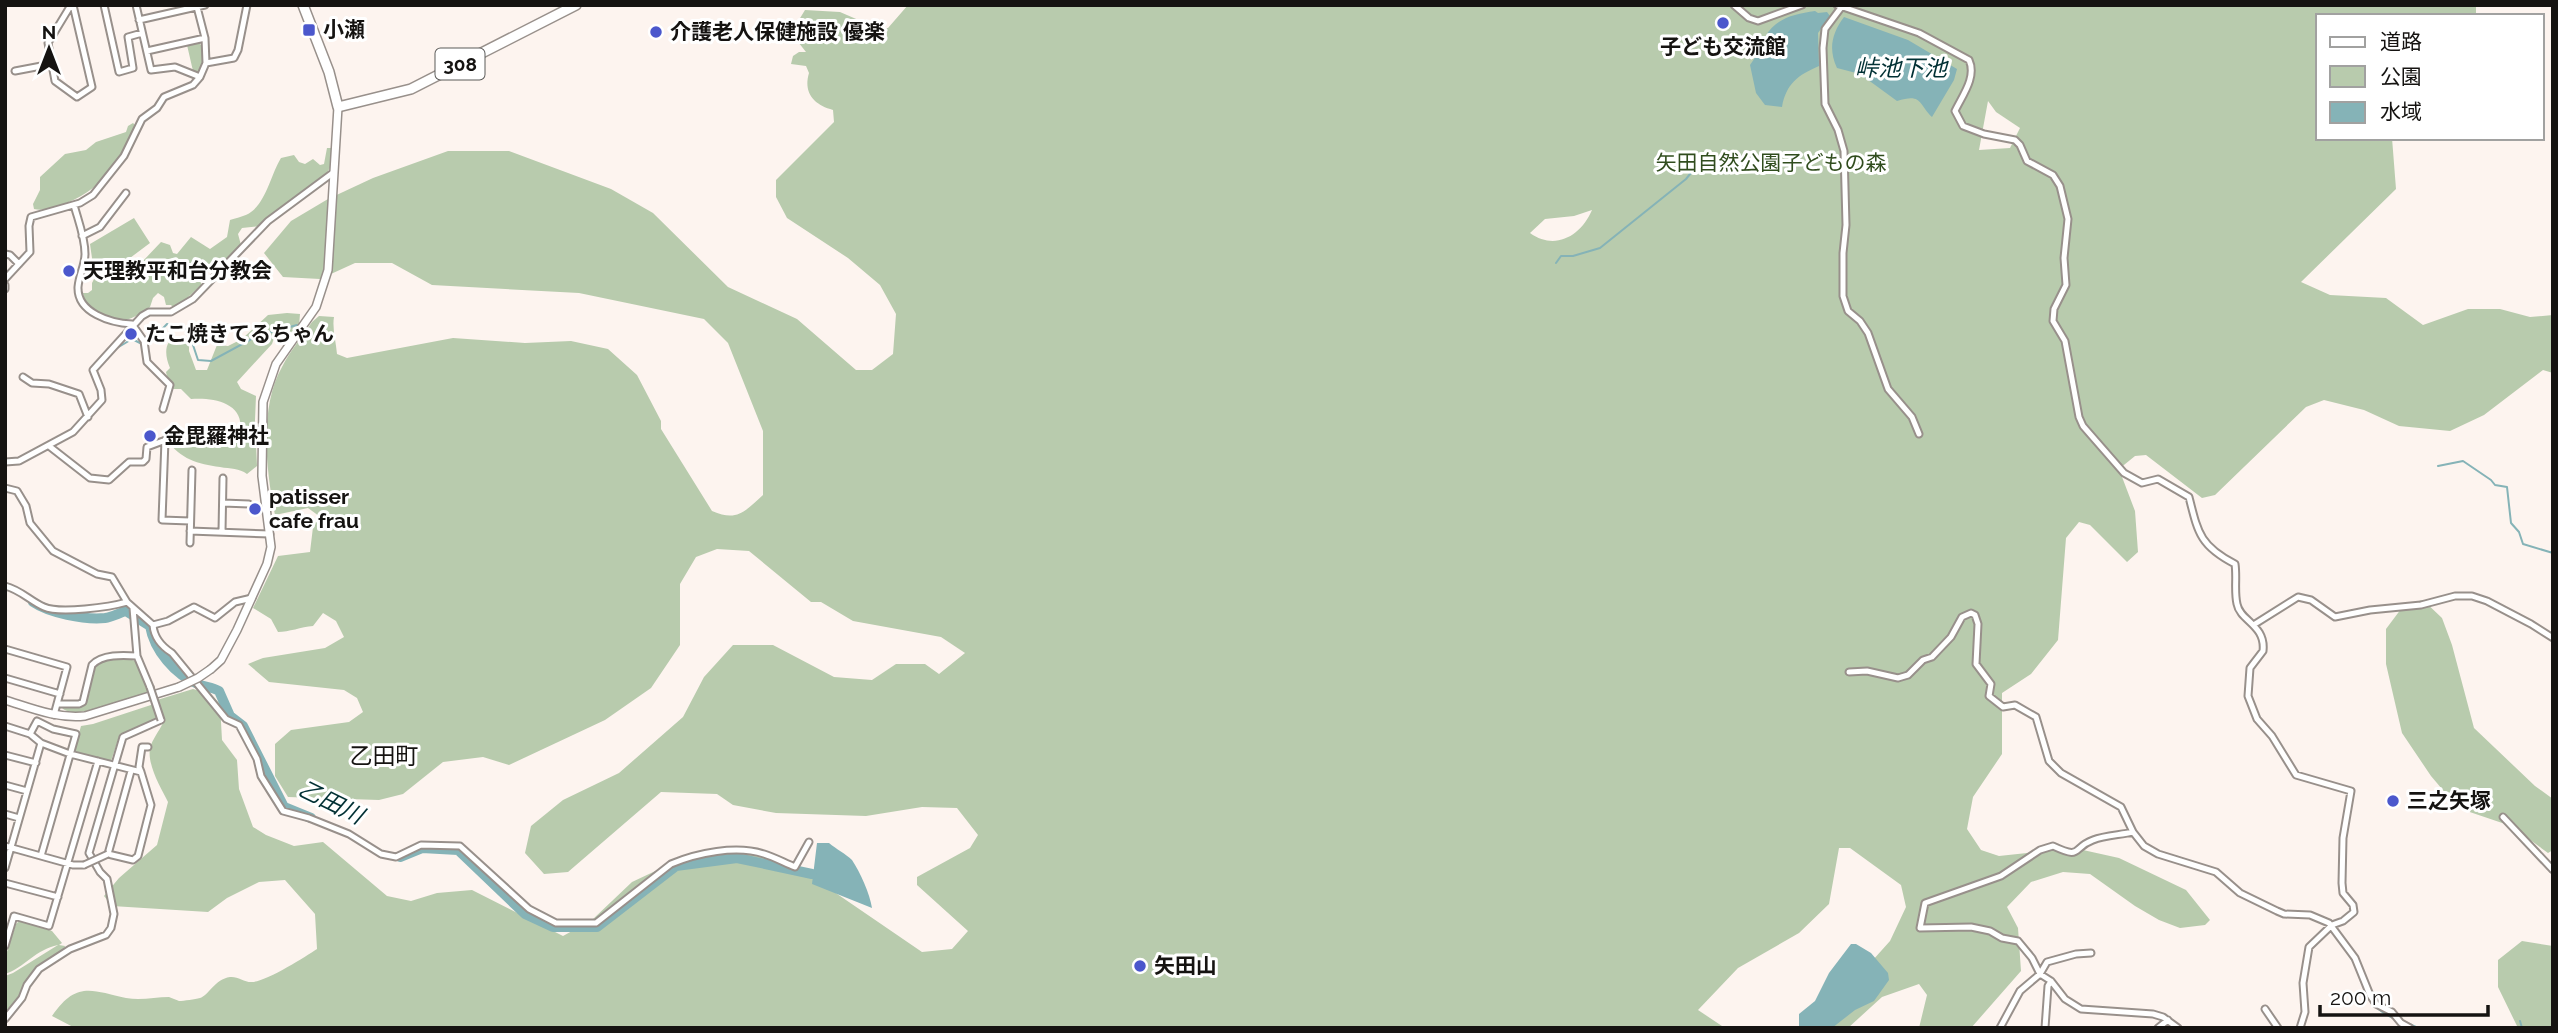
<svg xmlns="http://www.w3.org/2000/svg" width="2558" height="1033" viewBox="0 0 2558 1033" font-family="Raleway,'Noto Sans JP',sans-serif">
  <style>
    .green { fill: #b8cbad; fill-rule: evenodd }
    .water { fill: #85b3b7 }
    .lines { fill: none; stroke-linecap: round; stroke-linejoin: round }
    .stream { stroke: #85b3b7; stroke-width: 2 }
    .river { stroke: #85b3b7; stroke-width: 10 }
    .minor-casing { stroke: #98908b; stroke-width: 9 }
    .tertiary-casing { stroke: #98908b; stroke-width: 10 }
    .trunk-casing { stroke: #98908b; stroke-width: 12 }
    .minor { stroke: #fff; stroke-width: 5 }
    .tertiary { stroke: #fff; stroke-width: 7 }
    .trunk { stroke: #fff; stroke-width: 9 }
    .minor-bridge-casing { stroke: #98908b; stroke-width: 9; stroke-linecap: butt }
    .tertiary-bridge-casing { stroke: #98908b; stroke-width: 10; stroke-linecap: butt }
    .minor-bridge { stroke: #fff; stroke-width: 5 }
    .tertiary-bridge { stroke: #fff; stroke-width: 7 }
    .poi-dot { fill: #4b57cc; stroke: #fff; stroke-width: 2.5 }
    .labels { text-anchor: middle; stroke-width: 6; stroke-linejoin: round; paint-order: stroke }
    .shield { fill: #fff; stroke: #5b5a58; stroke-width: 2 }
    .shield-label { font-size: 19px; font-weight: bold; fill: #151311 }
    .poi-label { font-size: 21px; font-weight: bold; fill: #151311; stroke: #fff; text-anchor: start }
    .park-label { font-size: 21px; fill: #314d1e; stroke: #fff }
    .water-label { font-size: 23px; font-style: italic; fill: #013034; stroke: #fff }
    .neighbourhood-label { font-size: 23px; fill: #151311; stroke: #fff }
  </style>
  <rect width="100%" height="100%" fill="#fdf4ef"/>
  <path class="green" d="M908,5h1568v11h-158v122h74l4,51 -95,93 29,13 56,3 37,27 45,-16h32l30,8 23,-2v58l-10,-3 -59,45 -34,16 -51,-5 -35,-16 -40,-10 -18,7 -91,88 -13,3 -56,-43 -11,1 -16,13 16,42 3,41 -11,10 -37,-37 -11,-3 -13,16 -8,102 -27,34 -29,19v61l-29,43 -6,32 14,21 18,6 75,-8 45,10 67,32 24,30 -5,5 -25,3 -21,-8 -24,-14 -45,-32 -27,-2 -32,10 -24,25 11,21 3,43 -50,57h-52l8,-33 -8,-11 -37,13 -34,31h-36l78,-87 16,-34 -5,-22 -51,-37h-11l-10,56 -30,29 -61,35 -40,42 27,18h-1650l-23,-12c24,-35 39,-26 74,-18 15,3 29,-1 43,-1 3,1 7,3 10,4 5,0 16,-2 21,-3 8,-2 15,-19 30,-21 7,-1 14,5 21,5 13,1 54,-25 66,-33l-2,-35 -30,-34 -26,2 -32,16 -19,14 -96,-6 -8,-10 15,-18 38,-33 11,-43c-7,-14 -21,-37 -18,-54 2,-8 9,-17 13,-25l-6,-23 36,-11 18,5 9,10 2,36 15,20 2,29 14,38 13,8 28,11 29,-4 64,54 24,5 26,-8 35,-3 91,46 29,-16 40,-38 51,-24 50,-8 30,3 42,19 117,80 30,-3 16,-18 -51,-46v-8l53,-29 8,-13 -21,-27 -35,-1 -56,9 -90,-3 -43,-8 -16,-11 -56,-2 -93,80 -24,2 -19,-21 6,-27 32,-26 56,-27 64,-56 21,-40 29,-32h40l61,32 38,3 24,-16h29l14,10 26,-21 -24,-16 -88,-16 -32,-19h-10l-62,-51 -32,-2 -21,8 -16,27v61l-29,43 -46,32 -96,45 -26,-8 -40,5 -40,32 -24,6 -91,-3 -13,-21v-32l16,-14 58,-8 14,-10 -6,-14 -13,-8 -75,-8 -21,-18 15,-6 62,-10 19,-11 -8,-16 -13,-8 -10,13c-12,1 -24,6 -35,6l-7,-13 -18,-11 25,-52 32,-4 3,-25 6,-11 -11,-8 -33,7c-9,-44 -16,-108 7,-148 8,-16 20,-30 30,-45l7,-6 15,1c-2,11 2,25 3,37l10,4 106,-20 72,5 46,-2 37,8 29,26 24,46v8l51,82c25,11 32,1 51,-16v-64l-35,-88 -24,-24 -125,-26 -147,-8 -40,-22h-37l-35,16 -37,-2 -19,-24 27,-32 37,-22 45,-21 75,-27h61l102,38 42,24 75,74 69,32 59,51h16l21,-16 3,-40 -16,-29 -32,-27 -61,-40 -11,-21v-17l58,-58 -1,-12c-19,-5 -30,-17 -24,-37l-3,-7 -15,-2 2,-8 6,-4h7l-15,-19 14,-23 35,2 37,16h11zM1988,101l8,11 24,16 -10,20 -31,2zM1592,210c-11,26 -37,41 -62,23l15,-14 29,-3z
    M198,42l3,3 2,19 -3,8 -3,2 -4,-3 -6,-26z
    M133,123l2,2c-17,38 -33,67 -75,80 -9,3 -17,6 -26,4l-1,-5 7,-14v-13l25,-23 21,-4 10,-8 30,-10 2,-6z
    M327,148h5l-2,20 -4,6 -65,52 -19,2 -4,6 3,11 -24,24 -15,3 -1,13 -18,17 -9,6 -3,-3h-5l-2,-8 -6,-4 -5,5 -3,9c-6,4 -14,10 -21,12 -15,5 -45,-10 -46,-26h5l4,-3v-7l3,-6 47,-15 19,-20 9,3 3,8 4,1 14,-17 19,12 17,-12 3,-17c6,-2 16,-4 21,-8 16,-12 20,-38 30,-54l13,-3 5,7 6,2 8,-5 7,6 4,-1z
    M134,218l16,25 -24,18 -34,14 -3,-2 3,-15 -2,-14z
    M287,313l13,1 -1,12 -7,7 -12,-2 -5,4 -3,9 -35,38 4,7 15,7 -1,24 2,46 -10,8c-8,-6 -16,-5 -27,-7 -22,-3 -40,-8 -53,-27l12,-3 26,4 13,-5 10,6 11,-7c9,-31 -24,-38 -48,-36l-10,-10h-8c0,-7 -6,-10 -7,-17l4,-4c-8,-18 -4,-37 19,-27v10l7,19h11l10,-25 11,1 14,-7 26,-24z
    M2423,600l19,18 10,27 22,83 61,58 18,13v51l-5,3 -37,-27 -53,-18 -27,-32 -29,-43 -16,-69v-35l18,-24z
    M116,658l23,3 10,31 -63,19c-8,1 -19,3 -25,-4 34,1 27,-12 32,-40l3,-4z
    M154,704l5,15 -39,15 -9,27 -37,-10 7,-25 12,-2z
    M19,921l33,10 10,12 -3,2 6,1 -1,4 -39,34 -6,14 -14,17v-39l8,-3 45,-28c-22,4 -34,23 -53,29v-16l11,-34z
    M2522,941l31,5v82h-35l-20,-41v-27z"/>
  <path class="water" d="M1815,11l3,2 9,-1 3,4 -12,17 1,33c-21,9 -33,18 -37,41l-17,-2 -9,-12 -6,-28 15,-22v-6c11,-19 29,-23 50,-26z
    M1844,17l64,23 49,29 -3,11 -22,37c-14,-14 -10,-24 -35,-16l-37,-27 -23,-6c-9,-19 -5,-35 7,-51z
    M817,843h12c7,6 17,11 23,17 8,12 18,34 20,48l-60,-24z
    M1851,944h5l15,9 17,20 1,7 -15,21 -19,9 -23,18h-33v-14l16,-13 14,-28z"/>
  <g class="lines">
    <path class="stream" d="M1556,263l5,-7h12l27,-8 86,-69 13,-16v-8l5,3 -4,1
      M148,344l19,-20 21,6 10,30 13,1 46,-25 40,-11
      M117,348l15,-9 10,5
      M2438,466l25,-5 28,19 4,5 12,2 4,36 8,9 4,12 30,9
      M2346,950l10,16
      M2364,987c6,16 14,24 29,31
      M2401,1020l17,8
      M2520,1021l2,7"/>
    <path class="river" d="M33,602c16,11 51,18 72,16 7,-1 14,-5 21,-7l24,15c4,24 25,49 48,58 7,3 14,3 21,7l11,25 13,10 41,81 27,11
      M400,857l22,-9 36,2 67,64 28,13h44l79,-61 61,-8 75,16"/>
    <defs>
      <path id="minor" d="M71,5l-23,38 7,38 22,16 15,-10 -19,-82
        M104,5l15,67 14,-4 -5,-31 14,-4
        M136,5l15,65 24,-3 25,10
        M1734,5l15,13 9,3 44,-16
        M1837,5l82,28 50,27c8,17 -7,36 -14,51l8,15 21,8 31,6 5,5 7,16 26,14 7,11 8,33 -4,39 2,27 -12,24 -1,12 12,20 14,76 4,9 41,47 18,10 16,-4 31,18c9,36 11,49 46,67 2,13 -1,27 2,40 3,17 29,21 26,47l-13,17 -2,28 9,23 15,17 24,39 55,16 -8,47 -1,45 1,10 10,12 1,7 -11,9 -11,4 -23,22 -6,36 2,29 -5,16
        M1843,5l-18,24 -2,19 2,56 13,26 6,21 2,74 -3,28v43l5,15 12,10 8,12 20,56 24,28 7,17
        M139,20l66,-15
        M147,51l58,-13
        M206,63l28,-5 4,-8 9,-45
        M15,71l37,-7
        M74,205c4,15 11,32 11,49 0,11 -6,21 -7,33 -1,26 33,36 54,37l12,17 3,21 23,23 -7,24
        M82,236l18,-9 26,-34
        M5,254l5,1 9,9
        M5,279l25,-27 -1,-26 2,-9 49,-14 13,-8 31,-39 18,-37 15,-11 7,-11 29,-12 7,-8 6,-14 -1,-25 -8,-31
        M5,285v4
        M23,377l9,6 17,1 30,10 9,23
        M165,440l-3,80 28,1
        M49,446l41,32 19,2 20,-18h14l3,-3 1,-12 16,-6
        M5,462l14,-1 54,-29 29,-32 -1,-10 -8,-20 49,-54 7,-4h22l22,-13 75,-78 66,-49
        M5,488l12,3 9,15 4,17 23,28 44,23 15,3 15,25 26,23c1,13 8,21 19,28l54,66 13,6 18,34 4,17 22,35 26,7 40,16 32,20 15,3 25,-12 39,1 69,63 27,14h40l75,-59c26,-11 65,-19 93,-10 10,3 21,9 31,13l14,-25
        M223,503l26,1
        M190,531l80,3
        M222,532l1,-54
        M190,543l2,-73
        M5,586c16,4 25,15 39,21 16,7 66,0 83,-5
        M133,608l4,48 13,31
        M2255,624l43,-27 13,3 24,17 35,-7 51,-5 34,-9h17l15,5 44,23 22,14
        M153,625l15,-4 26,-14 21,11 20,-16 17,-4
        M5,649l62,18 -13,48
        M1849,672l18,-1 31,7 10,-3 15,-15 9,-3 19,-20 11,-20 9,-4 4,2 3,9 -2,40 15,20 -2,12 14,11 12,-2 21,12 13,44 12,12 60,34 12,25 11,14 14,8 58,18 24,21 37,18 7,3 26,1 19,8 26,35 15,37 6,9 16,8 9,11 9,5
        M5,678l55,16
        M57,704h22l4,-2 9,-37c10,-11 31,-10 45,-9
        M5,726l25,8 11,9 29,11 71,18 10,33 -13,51 -5,4 -25,-6 23,-83
        M30,734l7,-13 16,8 23,5 -35,122
        M5,755l31,8
        M141,772l-2,-5 3,-20h6
        M5,785l22,6
        M5,814l14,4
        M2503,817l50,53
        M2133,832c-12,3 -28,3 -40,8 -22,8 -10,20 -40,6l-13,4 -39,26 -76,27 -5,25 51,-1 19,4 12,7 16,3 14,17 8,16 11,7 14,18 16,10 72,5 10,3 15,11
        M5,846l68,19h11
        M5,868l36,-125
        M5,883l53,14
        M5,946l9,-30 35,10 49,-165
        M2265,1009l13,19
        M5,1019l17,-21 5,-13 12,-16 31,-20 36,-14 5,-7 3,-14 -7,-35 -7,-7 -11,-19 34,-116 38,-17
        M2000,1028l20,-37 20,-17 7,-12 29,-8 15,-1
        M2045,1028l3,-42 3,-5
        M2158,1028l10,-8"/>
      <path id="tertiary" d="M211,669l10,-9 16,-30 30,-66 4,-17 -9,-71 1,-74 13,-38 40,-57 12,-37 10,-163
        M5,700c26,8 52,19 80,16l94,-29"/>
      <path id="trunk" d="M303,5l26,67 9,35 73,-18 165,-84"/>
    </defs>
    <use href="#minor" class="minor-casing"/>
    <use href="#tertiary" class="tertiary-casing"/>
    <use href="#trunk" class="trunk-casing"/>
    <use href="#minor" class="minor"/>
    <use href="#tertiary" class="tertiary"/>
    <use href="#trunk" class="trunk"/>
    <defs>
      <path id="minor-bridge" d="M150,687l11,33
        M84,865l24,-11"/>
      <path id="tertiary-bridge" d="M179,687l19,-9 13,-9"/>
    </defs>
    <use href="#minor-bridge" class="minor-bridge-casing"/>
    <use href="#tertiary-bridge" class="tertiary-bridge-casing"/>
    <use href="#minor-bridge" class="minor-bridge"/>
    <use href="#tertiary-bridge" class="tertiary-bridge"/>
  </g>
  <g class="poi-dot">
    <circle cx="1723" cy="23" r="7"/>
    <rect x="302" y="23" width="14" height="14" rx="3.5"/>
    <circle cx="656" cy="32" r="7"/>
    <circle cx="69" cy="271" r="7"/>
    <circle cx="131" cy="334" r="7"/>
    <circle cx="150" cy="436" r="7"/>
    <circle cx="255" cy="509" r="7"/>
    <circle cx="2393" cy="801" r="7"/>
    <circle cx="1140" cy="966" r="7"/>
  </g>
  <g class="labels">
    <rect class="shield" x="435.5" y="48.5" width="49" height="31" rx="5"/>
    <g class="shield-label">
      <text x="460" y="71">308</text>
    </g>
    <g class="poi-label">
      <text x="323" y="37">小瀬</text>
      <text x="670" y="39">介護老人保健施設 優楽</text>
      <text x="1723" y="54" text-anchor="middle">子ども交流館</text>
      <text x="83" y="278">天理教平和台分教会</text>
      <text x="145" y="341">たこ焼きてるちゃん</text>
      <text x="164" y="443">金毘羅神社</text>
      <text x="269" y="504">patisser<tspan x="269" dy="24">cafe frau</tspan></text>
      <text x="2407" y="808">三之矢塚</text>
      <text x="1154" y="973">矢田山</text>
    </g>
    <g class="park-label">
      <text x="1771" y="170">矢田自然公園子どもの森</text>
    </g>
    <g class="water-label">
      <text x="1901" y="76">峠池下池</text>
      <text transform="translate(331 802) rotate(26)" y="8">乙田川</text>
    </g>
    <g class="neighbourhood-label">
      <text x="384" y="764">乙田町</text>
    </g>
  </g>
  <rect width="2558" height="1033" fill="none" stroke="#151311" stroke-width="14"/>
  <rect x="2316" y="14" width="228" height="126" fill="#ffffff" stroke="#a1a1a0" stroke-width="2"/>
  <rect x="2330" y="37" width="35" height="10" fill="#ffffff" stroke="#a1a1a0" stroke-width="2"/>
  <text x="2380" y="49" font-size="21" fill="#151311">道路</text>
  <rect x="2330" y="66" width="35" height="21" fill="#b8cbad" stroke="#a1a1a0" stroke-width="2"/>
  <text x="2380" y="84" font-size="21" fill="#151311">公園</text>
  <rect x="2330" y="102" width="35" height="21" fill="#85b3b7" stroke="#a1a1a0" stroke-width="2"/>
  <text x="2380" y="119" font-size="21" fill="#151311">水域</text>
  <g transform="translate(49 49)" stroke="#ffffff" stroke-width="5" paint-order="stroke">
  <path d="M0-5L12 26L0 18L-12 26Z" fill="#151311"/>
  <text y="-10" font-size="19" font-weight="bold" text-anchor="middle" fill="#151311">N</text>
  </g>
  <path d="M2320 1005v10h168v-10" fill="none" stroke="#151311" stroke-width="3.5"/>
  <text x="2330" y="1005" font-size="21" fill="#151311" stroke="#ffffff" stroke-width="5" paint-order="stroke">200 m</text>
</svg>
